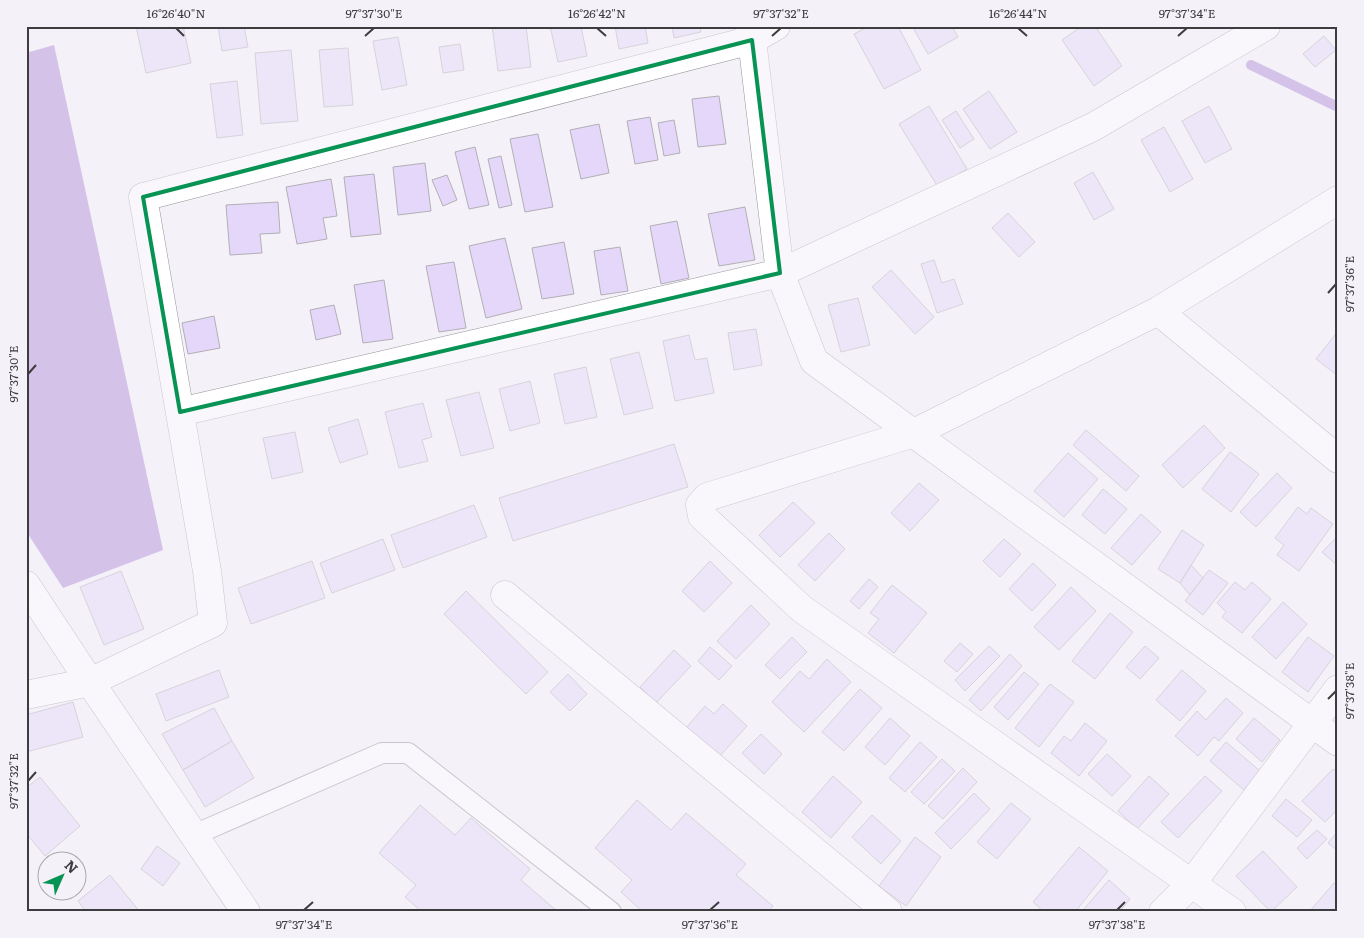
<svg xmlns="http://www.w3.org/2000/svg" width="1364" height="938" viewBox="0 0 1364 938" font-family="Literata,serif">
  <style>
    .water { fill: #ad89d8 }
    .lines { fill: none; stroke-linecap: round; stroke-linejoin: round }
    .stream { stroke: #ad89d8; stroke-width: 10 }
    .building { fill: #e5d7f9; stroke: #b2afb5 }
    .service-casing { stroke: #97949a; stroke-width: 22 }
    .minor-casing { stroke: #97949a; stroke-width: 29 }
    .service { stroke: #fff; stroke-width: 20 }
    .minor { stroke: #fff; stroke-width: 28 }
    .marked { fill: none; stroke: #079353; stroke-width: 4; stroke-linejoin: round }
    .ticks { fill: none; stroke: #3d3c3e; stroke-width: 2 }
    .neatline { fill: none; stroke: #3d3c3e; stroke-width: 2 }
    .ticks-label { font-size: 12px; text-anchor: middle; fill: #3d3c3e }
  </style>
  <rect width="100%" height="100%" fill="#f4f1f8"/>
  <path class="water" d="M54,45l109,505 -100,38 -37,-57v-478z"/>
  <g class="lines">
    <path class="stream" d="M1251,65l87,42"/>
  </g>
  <path class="building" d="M136,26h47l8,37 -45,10z
    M218,26h26l4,21 -26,4z
    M492,26h34l5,41 -33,4z
    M550,26h31l6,30 -29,6z
    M615,26h30l3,17 -29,6z
    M672,26h28l1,6 -27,6z
    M869,26h29l23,44 -37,19 -30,-55z
    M912,26h40l6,11 -30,17z
    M1082,26h13l27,40 -28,20 -32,-46z
    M1324,36l12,14 -21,17 -12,-13z
    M398,37l9,48 -25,5 -9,-49z
    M460,44l4,26 -21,3 -4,-26z
    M348,48l5,57 -29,2 -5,-57z
    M291,50l7,71 -37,3 -6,-71z
    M237,81l6,54 -26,3 -7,-54z
    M989,91l28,41 -27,17 -27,-40z
    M719,96l7,48 -28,3 -6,-48z
    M929,106l38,63 -29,18 -39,-63z
    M1209,106l23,43 -27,14 -23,-42z
    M956,111l18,28 -14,9 -18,-28z
    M650,117l8,43 -23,4 -8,-43z
    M674,120l6,33 -16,3 -6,-33z
    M599,124l10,49 -28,6 -11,-49z
    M1164,127l29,52 -23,13 -29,-52z
    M538,134l15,73 -28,5 -15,-73z
    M475,147l14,58 -20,4 -14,-57z
    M501,156l11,49 -13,3 -11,-49z
    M425,163l6,48 -33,4 -5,-48z
    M1093,172l21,37 -20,11 -20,-37z
    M374,174l7,60 -30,3 -7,-60z
    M447,175l10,25 -14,6 -11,-26z
    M331,179l6,37 -14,2 4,21 -30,5 -11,-57z
    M278,202l2,31 -20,1 2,19 -32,2 -4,-50z
    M745,207l10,53 -36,6 -11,-52z
    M1008,213l27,29 -16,15 -27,-29z
    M677,221l12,57 -28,6 -11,-58z
    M505,238l17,71 -36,9 -17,-72z
    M564,242l10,52 -32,5 -10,-51z
    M620,247l8,44 -27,4 -7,-44z
    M934,260l8,23 12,-4 9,25 -26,9 -16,-49z
    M454,262l12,66 -27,4 -13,-66z
    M891,270l43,47 -19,17 -43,-47z
    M384,280l9,59 -30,4 -9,-58z
    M858,298l12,47 -29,7 -13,-47z
    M334,305l7,29 -25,6 -6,-30z
    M214,316l6,32 -32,6 -6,-31z
    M756,329l6,36 -28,5 -6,-37z
    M1338,331v45l-22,-17z
    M689,335l6,25 12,-2 7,35 -39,8 -12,-60z
    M639,352l14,56 -29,7 -14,-56z
    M586,367l11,50 -32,7 -11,-50z
    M530,381l10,42 -30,8 -11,-42z
    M479,392l15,56 -33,8 -15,-56z
    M423,403l9,34 -10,3 6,21 -29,7 -14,-56z
    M358,419l10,35 -28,9 -12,-35z
    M1204,425l21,23 -42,40 -21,-23z
    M1086,430l53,46 -13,15 -53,-46z
    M295,432l8,40 -31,7 -9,-41z
    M674,444l14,43 -175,54 -14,-43z
    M1230,452l29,22 -28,38 -29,-23z
    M1068,453l30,26 -34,38 -30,-26z
    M1277,473l15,15 -36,39 -16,-15z
    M919,483l20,17 -29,31 -19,-18z
    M1103,489l24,20 -22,25 -23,-19z
    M793,502l22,21 -35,34 -21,-22z
    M474,505l13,32 -84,31 -12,-33z
    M1298,507l9,7 4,-6 22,16 -34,47 -22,-16 7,-10 -9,-7z
    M1141,514l20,18 -29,33 -21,-17z
    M1182,530l22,15 -24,38 -22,-14z
    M829,533l16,16 -30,32 -17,-16z
    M1338,536v30l-16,-14z
    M383,539l12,31 -63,23 -12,-30z
    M1004,539l17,15 -21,23 -17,-16z
    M312,561l13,37 -74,26 -13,-36z
    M710,561l22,22 -28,29 -22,-21z
    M1033,563l23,22 -24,26 -23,-22z
    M1191,565l12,13 -13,17 -10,-12z
    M1209,570l19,13 -25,32 -18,-14z
    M121,571l23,58 -40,16 -24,-58z
    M869,579l9,8 -19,22 -9,-8z
    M1235,582l10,8 7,-8 19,17 -29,34 -20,-16 4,-5 -9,-9z
    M892,585l35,28 -33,40 -26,-20 11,-14 -9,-6z
    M1071,587l25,24 -37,39 -25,-23z
    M466,591l82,81 -22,22 -82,-80z
    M1283,602l24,22 -31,35 -24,-22z
    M751,605l19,19 -34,35 -19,-18z
    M1110,613l23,19 -38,47 -23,-18z
    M792,637l15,15 -27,27 -15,-14z
    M1308,637l26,19 -26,36 -26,-20z
    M960,643l13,11 -16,18 -13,-11z
    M989,646l11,10 -35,35 -10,-11z
    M1145,646l14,12 -19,21 -14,-12z
    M710,647l22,19 -13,14 -21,-19z
    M674,650l17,16 -35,37 -16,-16z
    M1010,654l12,12 -41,45 -12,-11z
    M827,659l24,23 -47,50 -32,-30 28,-31 9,8z
    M219,670l10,27 -63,24 -10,-27z
    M1182,670l24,21 -26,30 -24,-21z
    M1024,672l15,12 -31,36 -14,-13z
    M568,674l19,20 -17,17 -20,-19z
    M1050,684l24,18 -35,45 -24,-19z
    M860,689l22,19 -38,43 -22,-19z
    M1226,698l17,15 -24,28 -5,-4 -16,19 -23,-20 22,-25 9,9z
    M73,702l10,35 -57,15v-37z
    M723,704l24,22 -30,33 -32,-30 20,-23 9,8z
    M214,708l18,33 -49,29 -21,-36z
    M890,718l20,18 -25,29 -20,-18z
    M1254,718l26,22 -18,22 -26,-23z
    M1085,723l22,18 -28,35 -28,-23 13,-17 7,5z
    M761,734l21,20 -18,20 -22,-21z
    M232,741l22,37 -49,29 -22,-37z
    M920,742l17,15 -32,35 -16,-14z
    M1226,742l34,29 -16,19 -34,-29z
    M1107,754l24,22 -19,20 -24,-22z
    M942,759l13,12 -31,33 -13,-12z
    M963,768l14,14 -34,37 -15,-13z
    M1333,769l5,4v36l-13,13 -23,-21z
    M833,776l29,26 -31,36 -29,-26z
    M1149,776l20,18 -32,35 -19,-18z
    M1205,776l17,15 -44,47 -17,-16z
    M40,777l40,49 -35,30 -19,-23v-45z
    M974,793l16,16 -39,40 -16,-16z
    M1286,799l26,21 -15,17 -25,-21z
    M637,800l34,30 15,-17 60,51 -10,11 37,31 -5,6h-125l-22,-20 11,-12 -37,-32z
    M1011,803l20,16 -34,40 -20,-17z
    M420,805l35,30 16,-17 59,51 -9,11 36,31 -135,1 -17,-15 11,-12 -37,-32z
    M872,815l29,26 -20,23 -29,-27z
    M1317,830l10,9 -20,20 -10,-11z
    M1338,831v20l-10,-8z
    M915,837l26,20 -35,49 -27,-20z
    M157,846l23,17 -17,23 -22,-17z
    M1079,847l29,24 -33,41h-31l-11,-10z
    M1263,851l34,36 -26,25 -35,-36z
    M110,875l30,37h-54l-8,-11z
    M1109,880l21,19 -11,13h-32l-3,-3z
    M1334,883l4,4v25h-29z"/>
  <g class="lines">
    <defs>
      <path id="service" d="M194,835l188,-82h26l203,159"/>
      <path id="minor" d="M749,26l3,14 28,233 34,88 524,381
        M1158,311l180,148
        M180,412l600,-139 313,-146 173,-101
        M26,585l64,97 156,230
        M505,595l383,317
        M26,695l64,-13 123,-59 -6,-52 -64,-374 609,-157 24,-14
        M1163,912l29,-29 146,-194
        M1232,912l-430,-303 -100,-93 -2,-11 7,-8 207,-64 244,-122 180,-111"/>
    </defs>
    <use href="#service" class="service-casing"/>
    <use href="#minor" class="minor-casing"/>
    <use href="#service" class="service"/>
    <use href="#minor" class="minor"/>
  </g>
  <path d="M0 0H1364V938H0ZM752,40l28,233 -600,139 -37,-215z" fill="#f4f1f8" fill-opacity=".55" fill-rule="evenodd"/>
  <path class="marked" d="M752,40l28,233 -600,139 -37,-215z"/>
  <path class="ticks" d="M176,28l8,8M597,28l9,8M1018,28l9,8M365,36l9,-8M772,36l9,-8M1178,36l9,-8M1328,293l8,-9M28,374l8,-9M1328,699l8,-8M28,781l8,-9M304,910l9,-8M710,910l9,-8M1117,910l8,-8"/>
  <rect width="1364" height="938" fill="none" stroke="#f4f1f8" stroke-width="55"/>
  <g transform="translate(62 876) rotate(45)"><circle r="24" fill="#f4f1f8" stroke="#aba9ae"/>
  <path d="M0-4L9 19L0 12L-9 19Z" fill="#079353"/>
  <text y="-8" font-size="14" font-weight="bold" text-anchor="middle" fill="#3d3c3e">N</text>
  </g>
  <rect x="28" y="28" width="1308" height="882" class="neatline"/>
  <g class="ticks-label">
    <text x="176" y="18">16°26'40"N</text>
    <text x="374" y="18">97°37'30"E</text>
    <text x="597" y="18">16°26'42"N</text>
    <text x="781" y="18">97°37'32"E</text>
    <text x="1018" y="18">16°26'44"N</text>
    <text x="1187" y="18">97°37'34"E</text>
    <text transform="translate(1350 284) rotate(-90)" y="4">97°37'36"E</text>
    <text transform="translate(14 374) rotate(-90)" y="4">97°37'30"E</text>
    <text transform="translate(1350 691) rotate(-90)" y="4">97°37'38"E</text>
    <text transform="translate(14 781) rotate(-90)" y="4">97°37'32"E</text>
    <text x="304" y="929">97°37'34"E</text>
    <text x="710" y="929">97°37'36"E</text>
    <text x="1117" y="929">97°37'38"E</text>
  </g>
</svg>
